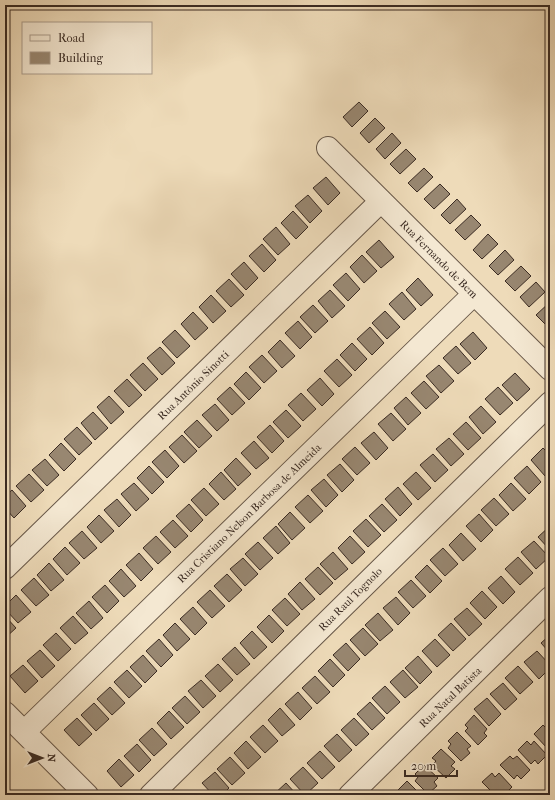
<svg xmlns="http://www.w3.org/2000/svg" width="555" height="800" viewBox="0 0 555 800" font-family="'IM FELL French Canon',serif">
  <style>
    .building { fill: #988771; stroke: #3a2b23 }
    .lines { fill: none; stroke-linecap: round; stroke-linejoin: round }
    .minor-casing { stroke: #675748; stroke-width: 24 }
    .minor { stroke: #f4e8d2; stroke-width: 22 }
    .labels { text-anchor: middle; stroke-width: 3; stroke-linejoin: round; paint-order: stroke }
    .street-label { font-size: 11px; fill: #3a2b23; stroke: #f4e8d2 }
  </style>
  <rect width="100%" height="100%" fill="#eedbb9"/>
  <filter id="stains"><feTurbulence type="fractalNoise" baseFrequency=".005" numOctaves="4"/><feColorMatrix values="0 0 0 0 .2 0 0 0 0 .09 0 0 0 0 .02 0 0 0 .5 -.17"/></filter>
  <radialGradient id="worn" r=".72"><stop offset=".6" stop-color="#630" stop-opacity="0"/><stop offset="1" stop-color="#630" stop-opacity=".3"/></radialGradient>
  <path class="building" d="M359,102l9,9 -16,16 -9,-10z
    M375,118l10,10 -16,15 -9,-10z
    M392,133l9,10 -16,16 -9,-10z
    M406,149l10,10 -16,15 -10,-10z
    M424,168l9,9 -16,15 -9,-9z
    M326,177l14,16 -12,12 -15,-17z
    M440,184l10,10 -16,15 -10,-10z
    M308,195l14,16 -12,12 -15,-17z
    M457,199l9,10 -16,15 -9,-9z
    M293,211l15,16 -12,12 -15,-16z
    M471,215l10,10 -16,15 -10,-10z
    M276,227l14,17 -12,11 -15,-16z
    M488,234l10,10 -16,15 -9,-9z
    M379,240l15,17 -13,11 -15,-16z
    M262,244l14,16 -12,12 -15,-16z
    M505,250l9,10 -16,15 -9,-9z
    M362,255l15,16 -13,12 -14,-16z
    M244,262l14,16 -12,12 -15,-16z
    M521,266l10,10 -16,15 -10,-10z
    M346,273l14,16 -12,12 -15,-16z
    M418,278l15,17 -12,11 -15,-16z
    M229,279l15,16 -13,12 -15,-16z
    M536,282l9,10 -16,15 -9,-10z
    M330,290l15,16 -13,12 -14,-17z
    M402,292l14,17 -12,11 -15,-16z
    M211,295l15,16 -13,12 -14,-16z
    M550,302v19l-4,4 -10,-10z
    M313,305l15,16 -13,12 -15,-16z
    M385,311l15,16 -13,12 -15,-16z
    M193,312l15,16 -13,12 -14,-16z
    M298,321l14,16 -12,12 -15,-16z
    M370,327l14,16 -12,12 -15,-16z
    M175,330l15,16 -13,12 -15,-16z
    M473,332l14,16 -12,12 -15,-16z
    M280,340l15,16 -13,12 -14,-16z
    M352,343l15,16 -12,12 -15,-16z
    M456,346l15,17 -13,11 -15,-16z
    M160,347l15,16 -13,12 -15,-17z
    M262,355l15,16 -13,12 -15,-16z
    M337,359l15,16 -13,12 -15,-16z
    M143,363l15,16 -13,12 -15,-16z
    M439,365l15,16 -13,12 -15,-17z
    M246,372l15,16 -12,12 -15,-16z
    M515,373l15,16 -13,12 -15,-16z
    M320,378l14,16 -12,12 -15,-16z
    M127,379l15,16 -13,12 -15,-16z
    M424,381l15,16 -13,12 -15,-16z
    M230,387l15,16 -13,12 -15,-16z
    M498,387l15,16 -13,12 -15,-16z
    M301,393l15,16 -13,12 -15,-16z
    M109,396l15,16 -13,12 -14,-17z
    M406,397l15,16 -13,12 -14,-17z
    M215,404l14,16 -12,11 -15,-16z
    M481,406l15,16 -13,12 -14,-17z
    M286,410l15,16 -13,12 -15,-16z
    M93,412l15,16 -13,12 -14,-17z
    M391,413l15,16 -13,12 -15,-17z
    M197,420l15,16 -13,12 -15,-16z
    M466,422l15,16 -13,12 -15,-16z
    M270,425l14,16 -12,12 -15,-16z
    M77,427l15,16 -13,12 -15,-16z
    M374,432l14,16 -12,12 -15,-17z
    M182,435l15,16 -13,12 -15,-16z
    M449,438l15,16 -13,12 -15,-17z
    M254,441l15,17 -13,11 -15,-16z
    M61,443l15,16 -12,12 -15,-16z
    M355,447l15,16 -13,12 -15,-16z
    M543,448l7,7v17l-5,4 -14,-16z
    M165,450l14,16 -12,12 -15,-16z
    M433,454l15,16 -13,12 -15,-17z
    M236,458l15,16 -13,12 -14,-16z
    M45,459l14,16 -12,11 -15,-16z
    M340,464l14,16 -12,12 -15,-17z
    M149,466l15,16 -12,12 -15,-16z
    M527,466l14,16 -12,12 -15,-16z
    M221,472l15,17 -12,11 -15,-16z
    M416,472l15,16 -13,12 -15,-16z
    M29,474l15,16 -13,12 -15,-16z
    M324,479l14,16 -12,12 -15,-17z
    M134,483l15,16 -13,12 -15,-17z
    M511,483l15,16 -13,12 -14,-16z
    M398,487l14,17 -12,12 -15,-17z
    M204,488l15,16 -13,12 -15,-16z
    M12,490l14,16 -12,12 -9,-10v-12z
    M308,495l15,16 -13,12 -15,-16z
    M494,498l15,16 -13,12 -15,-16z
    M117,499l14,16 -12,12 -15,-17z
    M189,504l14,16 -12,12 -15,-16z
    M382,504l15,16 -13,12 -15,-16z
    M290,512l15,16 -13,12 -14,-16z
    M479,514l14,16 -12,12 -15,-16z
    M99,515l15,16 -13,12 -14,-16z
    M366,519l15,16 -13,12 -15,-16z
    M173,520l15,16 -13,12 -15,-16z
    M276,526l14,17 -12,11 -15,-16z
    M550,526v24l-12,-13z
    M82,531l15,17 -13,11 -15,-16z
    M461,533l15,16 -13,12 -14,-16z
    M156,536l15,16 -13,12 -15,-16z
    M350,536l15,16 -13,12 -14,-16z
    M534,541l15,16 -13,12 -15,-17z
    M258,542l15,16 -13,12 -15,-16z
    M65,547l15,16 -13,12 -14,-16z
    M443,548l15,16 -13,12 -15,-16z
    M333,552l15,17 -13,11 -15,-16z
    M139,553l14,16 -12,12 -15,-16z
    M518,557l15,16 -13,12 -15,-16z
    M243,558l15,16 -13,12 -15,-17z
    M49,563l15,17 -13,11 -14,-16z
    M427,565l15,16 -12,12 -15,-16z
    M318,567l15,16 -13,12 -15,-16z
    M121,569l15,17 -12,11 -15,-16z
    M227,574l15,16 -13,12 -15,-16z
    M501,576l14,16 -12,12 -15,-16z
    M34,578l15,17 -13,11 -15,-16z
    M411,580l15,16 -13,12 -15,-16z
    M300,582l15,17 -13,11 -14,-16z
    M105,585l14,16 -12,12 -15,-16z
    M210,590l15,16 -13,12 -15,-16z
    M482,591l15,16 -12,12 -15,-16z
    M16,595l15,17 -13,11 -13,-14v-3z
    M396,597l14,16 -12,12 -15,-17z
    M285,598l15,16 -13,12 -15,-16z
    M89,601l14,17 -12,11 -15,-16z
    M193,607l14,16 -12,12 -15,-16z
    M467,608l15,16 -13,12 -15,-17z
    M378,613l15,17 -13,11 -15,-16z
    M269,615l15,16 -12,12 -15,-16z
    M5,616l11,12 -11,10z
    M73,616l15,17 -13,11 -15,-16z
    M175,623l15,16 -13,12 -14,-16z
    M451,623l15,16 -13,12 -15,-16z
    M363,628l15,16 -13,12 -15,-16z
    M252,631l15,16 -13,12 -14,-16z
    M56,633l15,16 -13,12 -15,-16z
    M550,635v18l-9,-10z
    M159,639l14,16 -12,12 -15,-16z
    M435,639l15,16 -13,12 -15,-16z
    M346,643l14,16 -12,12 -15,-16z
    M235,647l15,17 -13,11 -15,-16z
    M40,650l15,16 -13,12 -15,-17z
    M537,651l13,14v3l-11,11 -15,-17z
    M143,655l14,16 -12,12 -15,-16z
    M418,656l14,16 -12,12 -15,-16z
    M330,659l15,16 -12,12 -15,-16z
    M218,664l15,16 -13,12 -15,-16z
    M23,665l15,16 -13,12 -15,-17z
    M518,666l15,16 -13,12 -15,-16z
    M127,670l15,16 -13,12 -15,-16z
    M403,670l15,17 -13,11 -15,-16z
    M315,676l15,16 -13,12 -15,-16z
    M201,680l15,16 -13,12 -15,-17z
    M503,683l14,16 -12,11 -15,-16z
    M385,686l15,16 -13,12 -15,-16z
    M110,687l15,16 -13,12 -15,-16z
    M298,692l14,16 -12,12 -15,-16z
    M185,696l15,16 -13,12 -15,-16z
    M487,698l14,16 -12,12 -15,-17z
    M370,702l15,16 -13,12 -15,-16z
    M94,703l15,16 -13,12 -15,-16z
    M280,708l15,17 -13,11 -14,-16z
    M169,711l15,16 -13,12 -14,-16z
    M474,715l13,14 -3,4 3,3 -9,9 -13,-14 3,-3 -3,-3z
    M77,718l15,16 -13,12 -15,-16z
    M354,718l15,16 -13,12 -15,-16z
    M263,725l15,16 -13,12 -15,-16z
    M543,725l4,4 3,-3v20l-3,2 -13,-14z
    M152,728l15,16 -13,12 -15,-16z
    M457,732l14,14 -4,3 3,4 -9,8 -13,-13 3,-4 -3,-3z
    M337,734l15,16 -13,12 -15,-16z
    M246,741l15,16 -13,12 -14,-16z
    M527,741l4,4 3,-4 13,14 -9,9 -3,-4 -4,4 -13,-14z
    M137,744l14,16 -12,12 -15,-16z
    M441,749l14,13 -4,4 4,3 -9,9 -14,-13 4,-4 -4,-3z
    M320,751l15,16 -13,12 -15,-16z
    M510,756l3,3 4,-3 13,14 -9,9 -4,-4 -3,4 -14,-14z
    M230,757l15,16 -13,12 -15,-16z
    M119,759l15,16 -13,12 -14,-16z
    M424,765l14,13 -4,4 3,4 -9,8 -13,-13 3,-4 -3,-3z
    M303,767l15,16 -13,12 -15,-16z
    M215,772l14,16 -7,7h-9l-11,-12z
    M492,773l3,4 4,-4 13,14 -8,8 -5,-2 -2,2h-2l-13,-13z
    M407,781l14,14h-21l2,-2 -4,-3z
    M286,783l11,12h-24z"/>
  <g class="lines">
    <defs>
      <path id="minor" d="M328,148l222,221
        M5,568l375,-366
        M5,713l82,82
        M24,732l450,-438
        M151,795l399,-392
        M350,795l200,-197"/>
    </defs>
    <use href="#minor" class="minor-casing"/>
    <use href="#minor" class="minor"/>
  </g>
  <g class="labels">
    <g class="street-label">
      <text transform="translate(439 259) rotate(45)" y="4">Rua Fernando de Bem</text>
      <text transform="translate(193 385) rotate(-44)" y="4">Rua Antônio Sinotti</text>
      <text transform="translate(249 513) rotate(-44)" y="4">Rua Cristiano Nelson Barbosa de Almeida</text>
      <text transform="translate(350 599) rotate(-45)" y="4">Rua Raul Tognolo</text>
      <text transform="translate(450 697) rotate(-44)" y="4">Rua Natal Batista</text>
    </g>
  </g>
  <rect width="555" height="800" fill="none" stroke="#eedbb9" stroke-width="20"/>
  <rect x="6" y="6" width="543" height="788" fill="none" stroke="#3a2b23" stroke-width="2"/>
  <rect x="10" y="10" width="535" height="780" fill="none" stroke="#3a2b23"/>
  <rect x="22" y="22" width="130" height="52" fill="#f4e8d2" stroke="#aa9c8c"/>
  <rect x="30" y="35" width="20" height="6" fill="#f4e8d2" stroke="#aa9c8c"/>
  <text x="58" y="42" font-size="12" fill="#3a2b23">Road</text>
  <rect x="30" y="52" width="20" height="12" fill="#988771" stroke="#aa9c8c"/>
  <text x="58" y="62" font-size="12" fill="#3a2b23">Building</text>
  <g transform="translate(42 758) rotate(90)" stroke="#f4e8d2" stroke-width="3" paint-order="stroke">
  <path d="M0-3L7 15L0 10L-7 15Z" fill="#3a2b23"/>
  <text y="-6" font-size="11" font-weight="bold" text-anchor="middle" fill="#3a2b23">N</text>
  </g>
  <path d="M405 770v6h52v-6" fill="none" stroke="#3a2b23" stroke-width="2"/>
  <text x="411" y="770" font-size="12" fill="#3a2b23" stroke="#f4e8d2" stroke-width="3" paint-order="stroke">20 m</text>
  <rect width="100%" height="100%" filter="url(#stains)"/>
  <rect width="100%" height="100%" fill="url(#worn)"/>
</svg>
